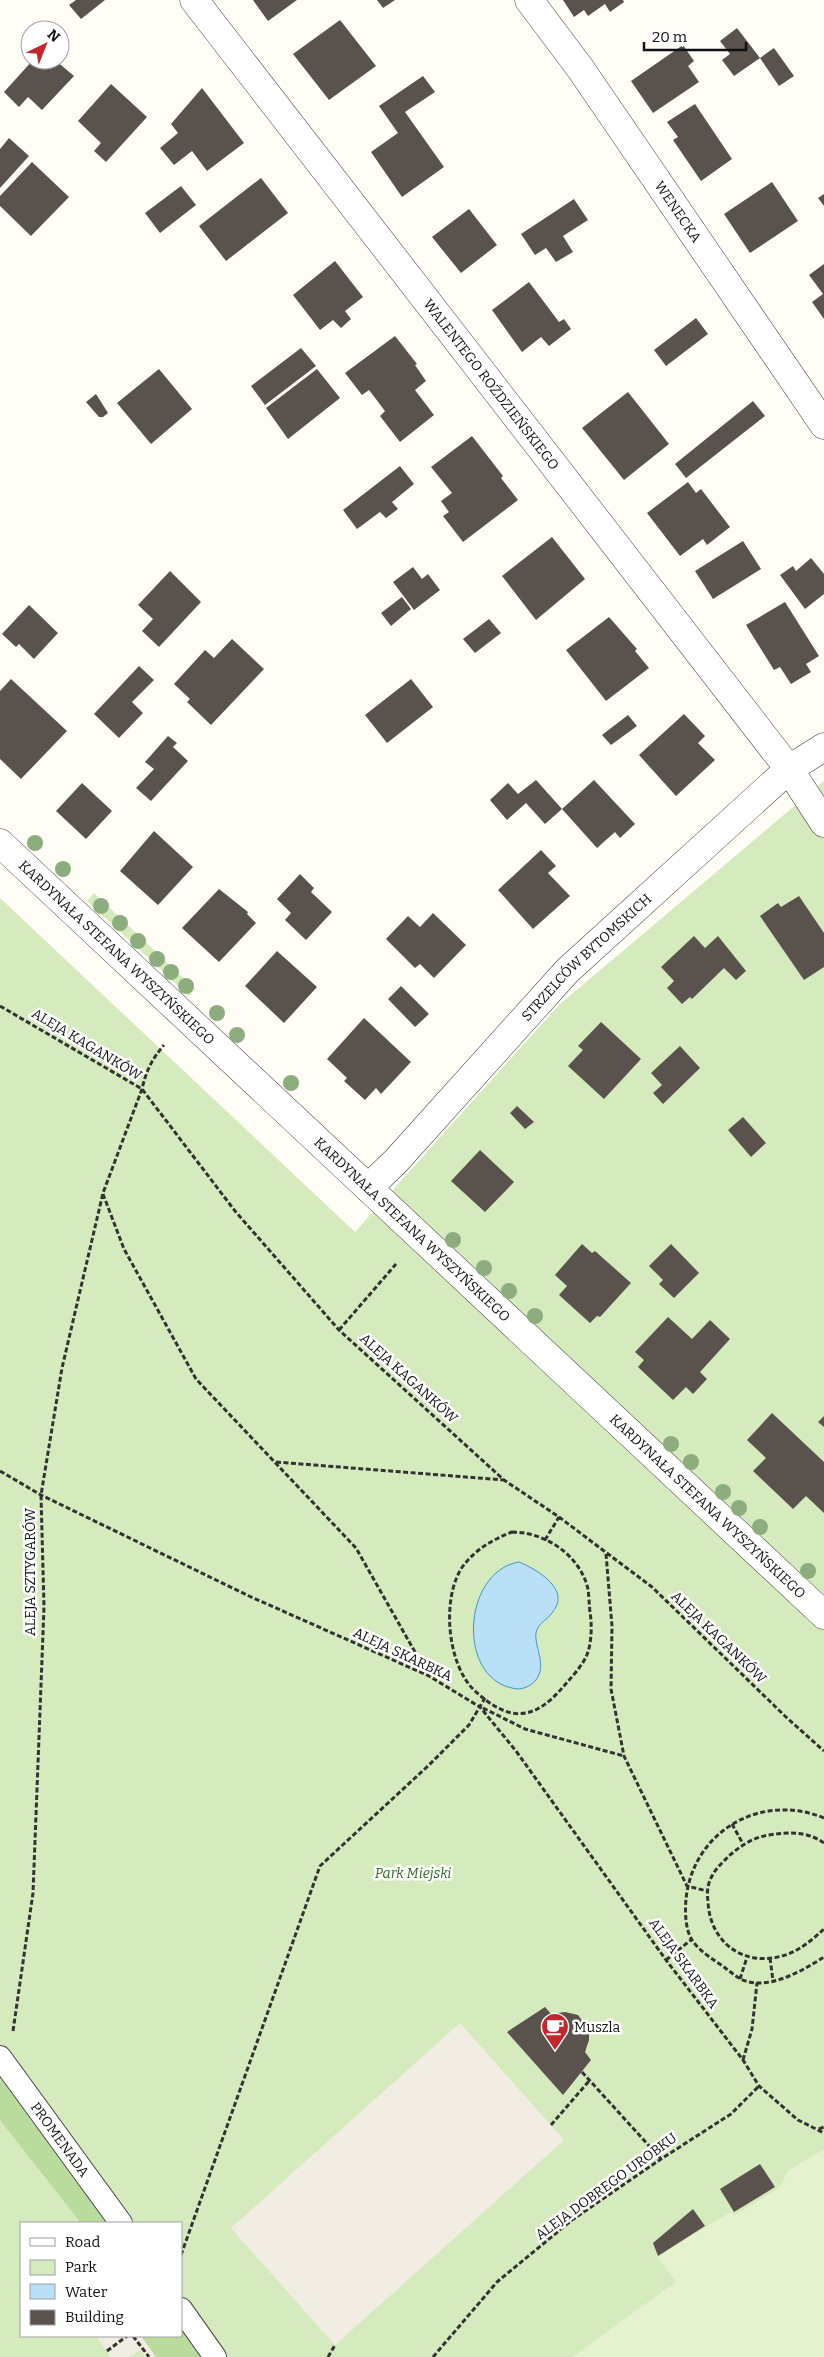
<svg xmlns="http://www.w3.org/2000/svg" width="824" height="2357" viewBox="0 0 824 2357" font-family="Bitter,serif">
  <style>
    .green { fill: #d5ebbd; fill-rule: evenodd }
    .forest { fill: #b9dc9c }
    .pitch { fill: #e6f2cf }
    .plaza { fill: #f1ede2 }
    .water { fill: #b9e0f7; stroke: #3f96cf }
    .building { fill: #5a524d }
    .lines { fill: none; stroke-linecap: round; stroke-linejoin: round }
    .pedestrian-casing { stroke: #444; stroke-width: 24 }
    .minor-casing { stroke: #444; stroke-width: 29 }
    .tertiary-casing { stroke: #444; stroke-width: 29 }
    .path { stroke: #333; stroke-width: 3; stroke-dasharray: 5 2.5; stroke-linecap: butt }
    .pedestrian { stroke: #fff; stroke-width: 22 }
    .minor { stroke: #fff; stroke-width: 28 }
    .tertiary { stroke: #fff; stroke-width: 28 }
    .tree { fill: #8dad7f }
    .labels { text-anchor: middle; stroke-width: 5; stroke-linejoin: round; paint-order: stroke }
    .street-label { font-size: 14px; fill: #111; stroke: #fff }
    .park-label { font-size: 14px; font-style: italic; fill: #2f6b1f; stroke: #fff }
    .poi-label { font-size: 14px; fill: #111; stroke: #fff; text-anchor: start }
  </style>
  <rect width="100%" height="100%" fill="#fffdf5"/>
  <path class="green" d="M824,781v1576h-824v-1459l355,334 205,-228zM21,2223h160v113h-160z
    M94,893l101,96 -6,7 -102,-95z"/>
  <path class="forest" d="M0,2071l109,152h-28l-81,-103z
    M181,2329l19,28h-44l-15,-21h40z"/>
  <path class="pitch" d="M824,2149v208h-252l104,-75 -19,-25 74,-45 4,3 44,-27 9,-17z"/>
  <path class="plaza" d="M460,2023l104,117 -229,205 -104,-117z
    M96,2336h45l15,21h-11l-5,-7 -11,7h-18z"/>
  <path class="water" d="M519,1562c19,8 53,28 33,51 -6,8 -14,10 -16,20 -2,15 14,36 -4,51 -4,3 -10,5 -14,5 -63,-6 -56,-118 1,-127z"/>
  <path class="building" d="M76,0h29l-24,19 -12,-14z
    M253,0h44l-29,21z
    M377,0h18l-12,8z
    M563,0h60l1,2 -14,10 -5,-8 -17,12 -4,-6 -10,7z
    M340,20l36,46 -47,34 -36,-46z
    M737,28l23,30 -26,18 -12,-16 8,-6 -10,-13z
    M683,45l11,16 -6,5 11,16 -46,31 -22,-32z
    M774,48l20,28 -15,10 -19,-28z
    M33,60h22l19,16 -32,34 -14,-13 -9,10 -15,-15z
    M423,76l12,16 -30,20 39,55 -42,30 -31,-45 27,-19 -19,-27z
    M111,84l36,33 -41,45 -12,-11 7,-8 -23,-22z
    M202,88l42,55 -37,28 -15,-20 -18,14 -14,-17 18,-15 -7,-9z
    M695,104l37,55 -31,22 -28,-41 5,-3 -11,-15z
    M9,138l20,18 -29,32v-39z
    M32,162l37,35 -38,39 -31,-30v-10z
    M261,178l27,35 -62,48 -27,-35z
    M772,182l26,39 -48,32 -26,-39z
    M181,186l15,19 -36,28 -15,-20z
    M824,194v12l-6,-8z
    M574,199l14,21 -25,16 10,16 -17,10 -10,-14 -11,7 -14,-21z
    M469,209l28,36 -36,28 -29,-36z
    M335,261l28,36 -18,14 6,8 -10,9 -8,-8 -13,10 -27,-35z
    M824,264v55l-12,-17 11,-8 -14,-19z
    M529,282l30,40 5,-3 7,10 -22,17 -8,-9 -19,15 -30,-42z
    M696,318l12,16 -42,32 -12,-16z
    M395,336l22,28 -2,1 11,16 -11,9 19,25 -34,27 -20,-26 5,-5 -16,-21 -7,5 -17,-22z
    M301,348l15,18 -51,39 -14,-19z
    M159,369l33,40 -41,35 -34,-41z
    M317,369l23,29 -52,41 -22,-31z
    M628,392l41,52 -45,36 -42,-52z
    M96,394l12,19 -5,4h-4l-13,-15z
    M753,401l12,15 -79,62 -11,-14z
    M472,436l31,40 -2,2 17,22 -55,42 -20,-26 6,-4 -8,-11 11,-8 -21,-26z
    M400,466l14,18 -22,18 6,7 -12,9 -6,-6 -23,17 -14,-19z
    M688,482l8,11 5,-4 29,38 -23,18 -4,-6 -23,17 -33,-43z
    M552,537l33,42 -49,41 -34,-44z
    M743,541l18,28 -48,30 -18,-28z
    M811,558l13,16v20l-19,15 -25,-34 13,-9 3,5z
    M413,567l9,12 6,-5 12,16 -26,20 -21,-28z
    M170,571l31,31 -42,45 -17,-16 11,-12 -15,-14z
    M402,597l9,12 -20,17 -10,-13z
    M785,602l34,54 -13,8 5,8 -20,12 -11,-17 -6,3 -28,-45z
    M29,605l29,28 -24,26 -15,-15 -3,3 -14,-13z
    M609,617l28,32 -2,2 14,17 -43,33 -40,-51z
    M489,619l12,14 -26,20 -12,-14z
    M232,639l32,30 -53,56 -24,-23 3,-3 -16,-15 31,-34 9,8z
    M139,666l15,14 -22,22 11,11 -24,25 -25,-24z
    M11,679l56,52 -46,48 -21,-20v-68z
    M411,679l22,28 -46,36 -22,-28z
    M684,714l21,22 -7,7 17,17 -39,36 -37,-41z
    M628,715l9,11 -26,19 -9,-10z
    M168,736l9,7 -4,4 15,14 -37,40 -15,-13 18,-19 -9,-7z
    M536,780l26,29 -17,15 -19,-21 -19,17 -17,-20 18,-17 10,11z
    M594,780l41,44 -15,14 -5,-6 -18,16 -35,-39z
    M82,783l30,28 -26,28 -30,-28z
    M154,831l39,36 -35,38 -38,-34z
    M541,850l15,16 -8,7 22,23 -37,33 -35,-39z
    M300,874l14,14 -3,4 21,20 -26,28 -21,-20 6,-7 -14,-14z
    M219,889l29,23 -1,2 9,9 -37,39 -37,-34z
    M799,896l25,37v34l-20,13 -44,-64 18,-13 3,4z
    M433,913l33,32 -32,33 -14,-14 -5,4 -29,-29 22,-23 12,11z
    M694,936l11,12 13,-12 28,35 -10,9 -12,-12 -32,31 -2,-2 -8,7 -15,-16 7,-7 -13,-14z
    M277,951l40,36 -33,36 -39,-37z
    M401,986l28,28 -14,13 -27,-28z
    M364,1018l47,44 -30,32 -5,-6 -11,12 -21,-19 3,-3 -20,-19z
    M601,1022l40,37 -37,40 -36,-33 15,-16 -5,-4z
    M680,1046l20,22 -37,36 -10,-11 9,-8 -11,-12z
    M517,1106l17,16 -9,7 -15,-16z
    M743,1117l23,26 -15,14 -23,-27z
    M480,1150l34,32 -29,30 -34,-31z
    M582,1244l10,9 3,-2 36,32 -31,34 -3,-1 -7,7 -31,-28 8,-9 -12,-11z
    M671,1244l28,29 -25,25 -15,-14 4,-4 -14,-14z
    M668,1317l24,22 18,-19 20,19 -30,33 7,7 -14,15 -7,-7 -13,13 -35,-33 6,-7 -9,-8z
    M772,1413l52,49v51l-18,-17 -13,13 -40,-38 13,-13 -19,-18z
    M824,1416v11l-6,-5z
    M545,2007l6,7 14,-2 13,3 11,15v10l-4,12 6,8 -28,35 -56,-63z
    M760,2164l15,23 -41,25 -14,-23z
    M693,2209l12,17 -47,30 -5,-13z"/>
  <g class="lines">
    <defs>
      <g id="pedestrian">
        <path id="s1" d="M0,2057l121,166"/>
        <path d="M181,2309l34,48"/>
      </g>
      <g id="minor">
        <path id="s2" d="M194,0l595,769 35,54"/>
        <path id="s3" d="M529,0l51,68 244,357"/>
        <path id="s4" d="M368,1188l28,-27 171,-190 222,-202 35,-22"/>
      </g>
      <g id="tertiary">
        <path id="s5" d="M0,843l824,772"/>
      </g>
    </defs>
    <use href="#pedestrian" class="pedestrian-casing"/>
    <use href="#minor" class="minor-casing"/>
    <use href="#tertiary" class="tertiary-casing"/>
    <path class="path" d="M0,1006l142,83 93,122 104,119 165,150 55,37 93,70 134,130 38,34
      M103,1194l21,55 72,130 160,169 72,127
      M339,1330l57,-66
      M276,1462l228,18
      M0,1471l41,24 208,101 180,80 51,31 36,44 150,209 77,100 16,26 39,34 26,13
      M512,1532c33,0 68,23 76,57 1,7 1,15 2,23 2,13 2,32 -4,45 -5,10 -15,21 -23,30 -30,35 -55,35 -89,3 -27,-26 -33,-93 -11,-124 13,-17 29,-26 49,-34z
      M545,1540l14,-23
      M606,1554l6,72 -1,63 13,67 63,130 20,5
      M483,1708l42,21 99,27
      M824,1818c-63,-26 -131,13 -138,81 -1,12 -1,30 6,41 7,11 22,20 32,27 5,4 10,8 15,11 26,15 63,-7 85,-21
      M732,1824l11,20
      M824,1843c-17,-12 -35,-11 -55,-8 -15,2 -29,11 -40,21 -6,6 -13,12 -17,20 -5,9 -5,17 -4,26 2,40 35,65 74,54 16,-4 30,-16 42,-27
      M770,1958l3,23
      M666,1960l26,-21
      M740,1979l7,-22
      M13,2031l20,-138 11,-286 -3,-112 21,-127 41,-175 39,-104c4,-18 10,-30 22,-44
      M743,2060l9,-31 5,-46
      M582,2072l79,87
      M551,2125l38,-44
      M819,2129l5,-2
      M181,2255l139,-389 109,-101 40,-40 16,-27
      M133,2336l16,21
      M107,2351l20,-15
      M328,2357l7,-12
      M433,2357l64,-75 75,-62 89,-61 70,-45 28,-28"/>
    <use href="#pedestrian" class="pedestrian"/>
    <use href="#minor" class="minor"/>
    <use href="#tertiary" class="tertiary"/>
  </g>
  <g class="tree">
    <circle cx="35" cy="843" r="8"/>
    <circle cx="63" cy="869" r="8"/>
    <circle cx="101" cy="906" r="8"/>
    <circle cx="120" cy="923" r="8"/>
    <circle cx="138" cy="941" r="8"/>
    <circle cx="157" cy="959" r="8"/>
    <circle cx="171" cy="972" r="8"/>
    <circle cx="186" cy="986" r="8"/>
    <circle cx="217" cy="1013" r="8"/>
    <circle cx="237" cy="1035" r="8"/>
    <circle cx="291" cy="1083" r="8"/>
    <circle cx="453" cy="1240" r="8"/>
    <circle cx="484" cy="1268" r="8"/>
    <circle cx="509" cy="1291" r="8"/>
    <circle cx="535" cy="1316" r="8"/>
    <circle cx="671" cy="1444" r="8"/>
    <circle cx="691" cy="1462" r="8"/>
    <circle cx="723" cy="1492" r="8"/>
    <circle cx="739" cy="1508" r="8"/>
    <circle cx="760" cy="1527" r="8"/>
    <circle cx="808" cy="1571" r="8"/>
  </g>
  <defs>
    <symbol id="cafe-pin" viewBox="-11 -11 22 30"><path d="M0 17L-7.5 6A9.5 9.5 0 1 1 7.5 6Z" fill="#c4262e" stroke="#fff"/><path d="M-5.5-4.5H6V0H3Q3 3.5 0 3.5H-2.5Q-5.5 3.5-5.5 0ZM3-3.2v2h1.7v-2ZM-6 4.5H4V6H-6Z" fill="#fff"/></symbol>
  </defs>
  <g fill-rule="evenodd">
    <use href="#cafe-pin" x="539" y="2011" width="32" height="43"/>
  </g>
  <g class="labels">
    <g class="street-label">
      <text dy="5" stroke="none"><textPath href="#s3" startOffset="259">WENECKA</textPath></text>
      <text dy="5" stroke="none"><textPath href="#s2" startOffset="486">WALENTEGO ROŹDZIEŃSKIEGO</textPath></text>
      <text dy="5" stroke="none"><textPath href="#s5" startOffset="160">KARDYNAŁA STEFANA WYSZYŃSKIEGO</textPath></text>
      <text dy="5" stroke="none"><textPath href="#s4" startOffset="318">STRZELCÓW BYTOMSKICH</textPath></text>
      <text transform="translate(87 1044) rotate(31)" y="5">ALEJA KAGANKÓW</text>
      <text dy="5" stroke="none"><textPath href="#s5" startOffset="565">KARDYNAŁA STEFANA WYSZYŃSKIEGO</textPath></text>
      <text transform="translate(409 1378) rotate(42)" y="5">ALEJA KAGANKÓW</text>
      <text dy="5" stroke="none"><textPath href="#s5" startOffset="970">KARDYNAŁA STEFANA WYSZYŃSKIEGO</textPath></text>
      <text transform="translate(30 1572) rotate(-90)" y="5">ALEJA SZTYGARÓW</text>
      <text transform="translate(719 1637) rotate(44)" y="5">ALEJA KAGANKÓW</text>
      <text transform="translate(403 1654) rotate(25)" y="5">ALEJA SKARBKA</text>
      <text transform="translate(684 1963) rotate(54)" y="5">ALEJA SKARBKA</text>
      <text dy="5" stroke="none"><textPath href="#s1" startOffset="102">PROMENADA</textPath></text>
      <text transform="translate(606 2186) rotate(-36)" y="5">ALEJA DOBREGO UROBKU</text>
    </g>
    <g class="park-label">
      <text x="413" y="1878">Park Miejski</text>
    </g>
    <g class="poi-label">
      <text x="574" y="2032">Muszla</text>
    </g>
  </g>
  <rect x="20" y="2222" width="162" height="115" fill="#ffffff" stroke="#a0a0a0"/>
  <rect x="30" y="2238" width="25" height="8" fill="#ffffff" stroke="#a0a0a0"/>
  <text x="65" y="2247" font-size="15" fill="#111111">Road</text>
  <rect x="30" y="2260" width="25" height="15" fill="#d5ebbd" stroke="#a0a0a0"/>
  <text x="65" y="2272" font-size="15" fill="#111111">Park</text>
  <rect x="30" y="2284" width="25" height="15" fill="#b9e0f7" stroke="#a0a0a0"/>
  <text x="65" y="2297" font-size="15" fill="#111111">Water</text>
  <rect x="30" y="2310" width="25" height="15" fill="#5a524d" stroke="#a0a0a0"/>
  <text x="65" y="2322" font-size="15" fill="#111111">Building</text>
  <g transform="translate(45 45) rotate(43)"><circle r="24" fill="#ffffff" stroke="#a0a0a0"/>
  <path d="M0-4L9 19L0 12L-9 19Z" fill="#c4262e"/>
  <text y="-8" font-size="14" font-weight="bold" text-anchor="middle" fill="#111111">N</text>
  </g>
  <path d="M644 42v8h102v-8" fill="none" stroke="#111111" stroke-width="2.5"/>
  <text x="652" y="42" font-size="15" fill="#111111" stroke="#ffffff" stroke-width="4" paint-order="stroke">20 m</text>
</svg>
